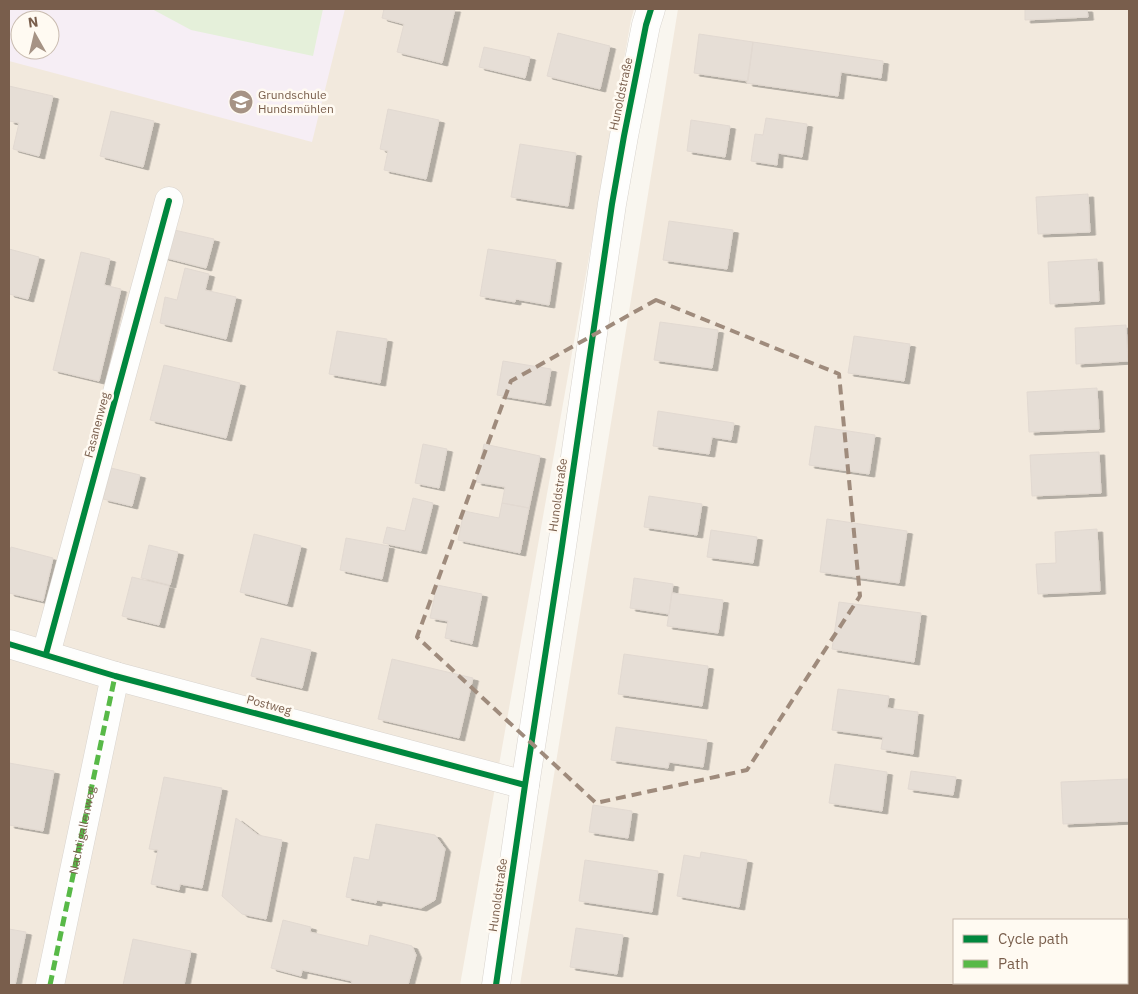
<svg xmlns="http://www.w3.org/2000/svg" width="1138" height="994" viewBox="0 0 1138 994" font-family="'IBM Plex Sans',sans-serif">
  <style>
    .residential { fill: #f2e9dd; fill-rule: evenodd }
    .education { fill: #f6eef5; fill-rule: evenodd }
    .green { fill: #e5f0da }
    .building { fill: #e6ded6; stroke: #e2d9d1; filter: url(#shadow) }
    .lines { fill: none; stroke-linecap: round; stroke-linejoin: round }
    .minor-casing { stroke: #d8d3cd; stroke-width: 29 }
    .tertiary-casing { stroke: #d8d3cd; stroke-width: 29 }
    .minor { stroke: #fefefd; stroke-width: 28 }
    .tertiary { stroke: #fefefd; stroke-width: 28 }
    .quiet { stroke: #58b947; stroke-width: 5; stroke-dasharray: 10 5; stroke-linecap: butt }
    .cycleway-casing { stroke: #fffaf2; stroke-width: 9 }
    .cycleway { stroke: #00873e; stroke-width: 6 }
    .marked { fill: none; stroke: #9f8b7c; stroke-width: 4; stroke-dasharray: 10 6; stroke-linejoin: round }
    .labels { text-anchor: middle; stroke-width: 5; stroke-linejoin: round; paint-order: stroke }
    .street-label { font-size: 12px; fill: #795e4c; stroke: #fffaf2 }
    .poi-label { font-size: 12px; fill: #795e4c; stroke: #fffaf2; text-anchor: start }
  </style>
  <defs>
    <filter id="shadow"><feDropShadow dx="5.5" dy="3" stdDeviation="0" flood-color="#0004"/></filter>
  </defs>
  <rect width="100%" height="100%" fill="#f9f6ef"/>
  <path class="residential" d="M9,9h625l-3,11 -171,965h-451zM20,20h30v30h-30z
    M678,9h451v976h-609zM954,920h173v63h-173z"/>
  <path class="education" d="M9,9h336l-33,133 -303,-81zM20,20h30v30h-30z"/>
  <path class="green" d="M152,9h171l-10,47 -122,-26z"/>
  <path class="building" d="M384,9h71l-13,54 -45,-11 7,-28 -22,-6z
    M1025,9h62l1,8 -63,3z
    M558,33l52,13 -10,43 -53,-13z
    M699,34l54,8 -5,39 -54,-8z
    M753,42l130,19 -2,17 -40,-6 -3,24 -91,-13z
    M484,47l46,10 -5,21 -46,-11z
    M9,86l44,10 -14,60 -26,-7 6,-26 -10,-2z
    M388,109l51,11 -13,59 -42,-9 4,-19 -8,-2z
    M111,111l43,10 -11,46 -43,-11z
    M766,118l41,6 -5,33 -24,-4 -1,12 -26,-4 4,-27 8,1z
    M691,120l39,6 -5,31 -38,-6z
    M520,144l56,9 -8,53 -57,-9z
    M1088,194l2,38 -52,2 -2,-37z
    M669,221l64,9 -6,39 -64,-9z
    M170,229l44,10 -8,29 -43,-11z
    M9,249l30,8 -11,42 -19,-5z
    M488,249l68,11 -7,45 -33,-6 -1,3 -35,-6z
    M81,252l29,7 -6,26 17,4 -22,92 -46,-11z
    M1097,259l2,42 -49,3 -2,-42z
    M185,268l24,6 -4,16 31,7 -10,42 -66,-16 5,-26 12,3z
    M660,322l58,8 -6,38 -58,-8z
    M1126,325l2,36 -52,3 -1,-36z
    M337,331l50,8 -7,44 -51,-9z
    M854,336l56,8 -6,37 -56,-8z
    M503,361l48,8 -6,34 -48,-8z
    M164,365l76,18 -14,55 -76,-18z
    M1097,388l2,41 -70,3 -2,-40z
    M658,411l76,12 -3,17 -19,-3 -3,17 -56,-8z
    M815,426l60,9 -6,39 -60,-9z
    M423,444l24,5 -8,39 -24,-5z
    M484,444l56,12 -11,52 -27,-5 3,-16 -29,-5z
    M1099,452l2,41 -69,3 -2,-41z
    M111,468l29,7 -8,31 -29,-7z
    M649,496l53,8 -5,31 -53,-8z
    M413,498l20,5 -12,48 -38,-8 4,-16 18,4z
    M502,503l27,5 -9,45 -62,-13 6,-29 35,7z
    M827,519l80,12 -8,52 -79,-11z
    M1097,529l3,62 -62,3 -2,-30 20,-1 -1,-31z
    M711,530l46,7 -4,26 -46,-6z
    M254,534l47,12 -14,58 -47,-12z
    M346,538l43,8 -7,33 -42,-9z
    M149,545l29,7 -8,33 -29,-7z
    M11,547l42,11 -10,43 -34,-8v-38z
    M132,577l37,9 -10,39 -37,-9z
    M634,578l39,6 -4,30 -39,-6z
    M437,585l45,9 -10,50 -27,-6 3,-17 -18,-3z
    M672,593l51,7 -5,33 -51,-7z
    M839,602l82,11 -7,49 -82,-13z
    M261,638l50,12 -9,38 -51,-12z
    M624,654l84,12 -6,40 -84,-12z
    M392,659l81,19 -14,60 -81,-19z
    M838,689l51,7 -2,12 31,4 -5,42 -32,-5 2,-12 -51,-7z
    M616,727l91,13 -4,27 -34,-5 -1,6 -57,-8z
    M9,763l45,8 -11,60 -34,-6z
    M835,764l52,8 -5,39 -53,-8z
    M911,771l45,6 -3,18 -45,-6z
    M164,777l58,11 -20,100 -22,-4 -1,6 -28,-6 7,-34 -9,-1z
    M1129,779v42l-66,3 -2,-42z
    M593,805l39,6 -4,27 -39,-6z
    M236,818l22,17 24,5 -16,79 -24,-5 -20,-18z
    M376,824l59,11 10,14 -10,51 -14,8 -44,-8 -1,3 -30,-6 8,-40 15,3z
    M701,852l46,8 -8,47 -62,-11 7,-41 16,3z
    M585,860l73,11 -6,41 -73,-11z
    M283,920l28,7 -1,5 58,14 2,-11 42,11 4,9 -8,30h-57l1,-4 -50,-11 -1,6 -30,-8z
    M576,928l47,7 -6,39 -47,-7z
    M9,929l17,3 -11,53h-6z
    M133,939l58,12 -7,34h-61z
    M960,983h37l4,2h-43z"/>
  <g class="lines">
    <defs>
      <g id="minor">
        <path d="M9,644l106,32 410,109"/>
        <path d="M46,654l123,-453"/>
        <path id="s1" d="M50,985l65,-309"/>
      </g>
      <path id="tertiary" d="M496,985l29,-200 36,-232 51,-349 12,-68 22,-111 5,-16"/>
    </defs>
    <use href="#minor" class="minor-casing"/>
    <use href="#tertiary" class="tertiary-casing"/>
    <use href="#minor" class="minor"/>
    <use href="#tertiary" class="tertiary"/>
    <path class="quiet" d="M50,985l65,-309"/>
    <defs>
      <path id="cycleway" d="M9,644l106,32 410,109
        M46,654l123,-453
        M496,985l29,-200 36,-232 51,-349 12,-68 22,-111 5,-16"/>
    </defs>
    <use href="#cycleway" class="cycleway-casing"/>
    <use href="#cycleway" class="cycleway"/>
  </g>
  <path class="marked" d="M656,300l183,74 21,222 -113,174 -151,33 -179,-166 94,-256z"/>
  <defs>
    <symbol id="school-disc" viewBox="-11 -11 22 22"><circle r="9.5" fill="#a69385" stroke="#fffaf2"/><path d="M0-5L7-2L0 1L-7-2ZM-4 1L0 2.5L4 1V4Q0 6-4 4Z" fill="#fff"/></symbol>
  </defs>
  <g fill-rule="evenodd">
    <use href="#school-disc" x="227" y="88" width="28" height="28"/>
  </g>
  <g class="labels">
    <g class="street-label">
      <text transform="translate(621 94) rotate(-78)" y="4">Hunoldstraße</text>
      <text transform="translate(97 425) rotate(-75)" y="4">Fasanenweg</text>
      <text transform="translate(558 495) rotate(-82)" y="4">Hunoldstraße</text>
      <text transform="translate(269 705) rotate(15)" y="4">Postweg</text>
      <text dy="4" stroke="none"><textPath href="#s1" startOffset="158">Nachtigallenweg</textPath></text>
      <text transform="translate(498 895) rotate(-82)" y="4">Hunoldstraße</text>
    </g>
    <g class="poi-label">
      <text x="258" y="99">Grundschule<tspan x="258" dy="14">Hundsmühlen</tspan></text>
    </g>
  </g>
  <rect width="1138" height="994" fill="none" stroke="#795e4c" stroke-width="20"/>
  <rect x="953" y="919" width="175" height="65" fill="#fffaf2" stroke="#c9bcb0"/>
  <rect x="963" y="935" width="25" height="8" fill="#00873e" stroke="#c9bcb0"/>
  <text x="998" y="944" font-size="15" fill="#795e4c">Cycle path</text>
  <rect x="963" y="960" width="25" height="8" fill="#58b947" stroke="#c9bcb0"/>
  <text x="998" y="969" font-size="15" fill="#795e4c">Path</text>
  <g transform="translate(35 35) rotate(352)"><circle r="24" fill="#fffaf2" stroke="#c9bcb0"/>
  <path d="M0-4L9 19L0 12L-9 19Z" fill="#a69385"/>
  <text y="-8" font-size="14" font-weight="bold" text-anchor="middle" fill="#795e4c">N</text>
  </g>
</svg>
